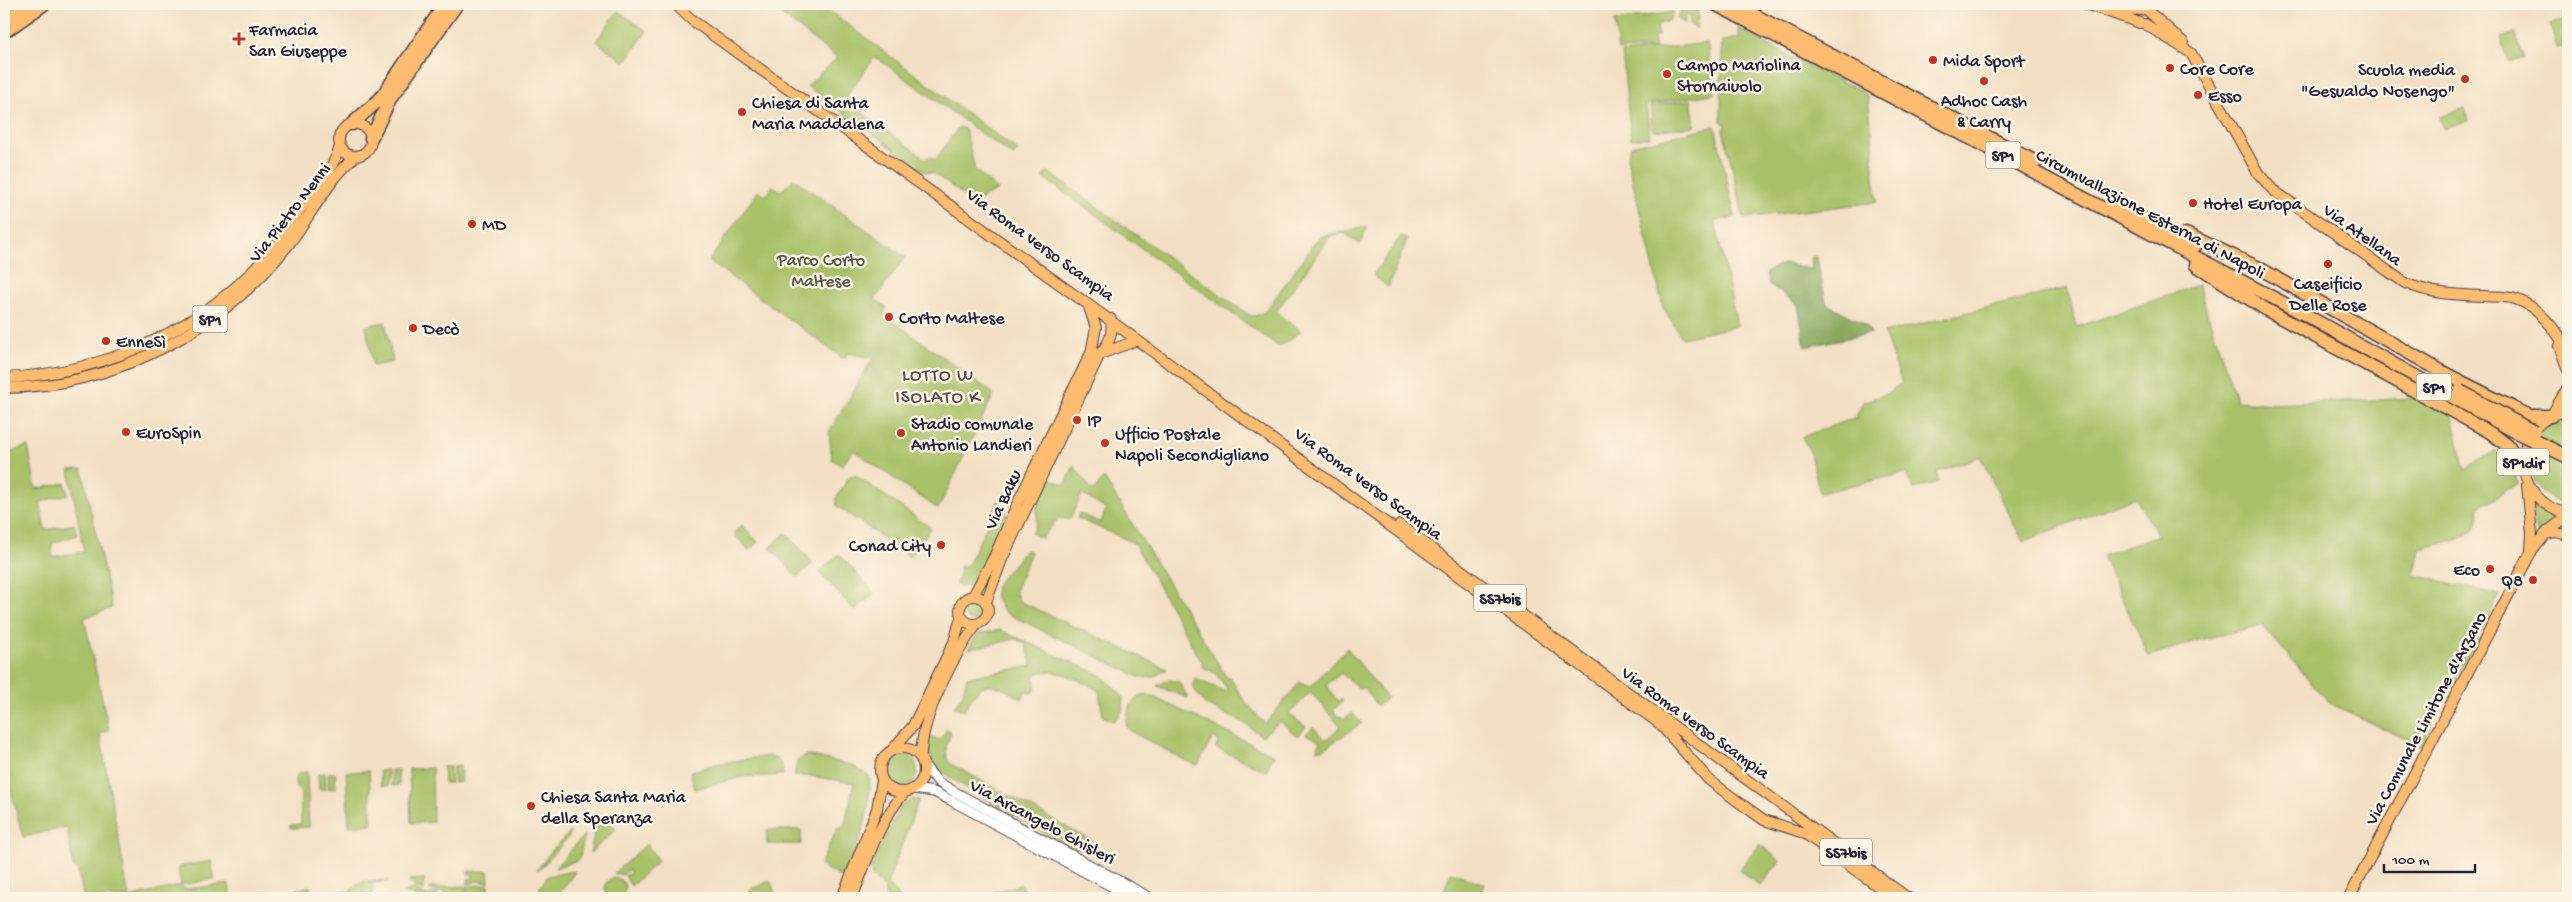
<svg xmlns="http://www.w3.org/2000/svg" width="2572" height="902" viewBox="0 0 2572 902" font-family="'Gochi Hand',sans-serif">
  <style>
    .green { fill: #a8c167; stroke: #657251 }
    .forest { fill: #86a75c; stroke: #54644c }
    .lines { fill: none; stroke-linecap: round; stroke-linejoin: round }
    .minor-casing { stroke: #413e4f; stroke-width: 11 }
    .major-casing { stroke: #413e4f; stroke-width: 12 }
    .highway-casing { stroke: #413e4f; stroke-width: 15 }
    .minor { stroke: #fff; stroke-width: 9 }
    .major { stroke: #fdbc6f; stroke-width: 10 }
    .highway { stroke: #fdbc6f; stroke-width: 12 }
    .highway-bridge-casing { stroke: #413e4f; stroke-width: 15; stroke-linecap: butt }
    .highway-bridge { stroke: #fdbc6f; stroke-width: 12 }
    .poi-dot { fill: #c8321e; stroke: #fcf5e5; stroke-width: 2 }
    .labels { text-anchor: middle; stroke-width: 5; stroke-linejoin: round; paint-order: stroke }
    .shield { fill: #fcf5e5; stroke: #63616e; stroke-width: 1 }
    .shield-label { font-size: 16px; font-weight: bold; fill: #22223b }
    .poi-label { font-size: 18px; fill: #22223b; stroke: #fcf5e5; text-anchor: start }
    .street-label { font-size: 18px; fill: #22223b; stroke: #fcf5e5 }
    .park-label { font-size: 18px; fill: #515a4a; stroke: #fcf5e5 }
    .neighbourhood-label { font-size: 19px; letter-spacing: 1px; fill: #644850; stroke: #fcf5e5 }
  </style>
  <rect width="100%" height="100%" fill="#fcf5e5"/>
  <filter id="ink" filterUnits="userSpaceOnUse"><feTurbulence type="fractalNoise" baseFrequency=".02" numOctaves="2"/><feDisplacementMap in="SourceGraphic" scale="10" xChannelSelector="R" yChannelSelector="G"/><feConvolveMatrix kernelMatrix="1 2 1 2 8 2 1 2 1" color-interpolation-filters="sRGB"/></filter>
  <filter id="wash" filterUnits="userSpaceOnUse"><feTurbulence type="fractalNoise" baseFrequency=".0096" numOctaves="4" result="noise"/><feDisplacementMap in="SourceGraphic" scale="20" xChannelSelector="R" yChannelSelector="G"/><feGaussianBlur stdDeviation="1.12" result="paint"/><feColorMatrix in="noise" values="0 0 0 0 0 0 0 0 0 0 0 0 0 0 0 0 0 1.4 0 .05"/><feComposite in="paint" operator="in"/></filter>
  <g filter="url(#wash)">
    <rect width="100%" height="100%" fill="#f3dfc3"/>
    <path class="green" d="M774,4h46l198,147 -5,5 -136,-98h-3l-27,37 5,5 -2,4 76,55 3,-3 6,4 24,-33 6,2 10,41 23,20 -22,11 -6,-1 -37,-27 -8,-1 -118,-86 30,-28 -65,-51z
      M1694,9l4,2 -2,18 -6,-4 -1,-11h-3l-1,9 -8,-4 3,-8z
      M618,11l29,20 -22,31 -29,-21z
      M1673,12l-4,9 -12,3 1,12 -5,1 2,11 -37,2 -3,-29z
      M2564,20l4,12v13l-11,3 -7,-23z
      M1738,28l51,28 69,33 10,8 6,55 -2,6 5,44 -133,16 -21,-89 3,-4 -5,-4 1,-80 18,-3z
      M2515,33l8,24 -14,5 -8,-24z
      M1707,43l7,51 -68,10 4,33 -19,2 -9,-86z
      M1691,100l4,26 -42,5 -3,-26z
      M2465,108l4,13 -25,8 -4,-13z
      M1715,126l20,91 -20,4 22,105 -55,12 -19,-31 -36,-149 4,-12z
      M1048,172l201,143 6,1 10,-4 54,-75 48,-10 -7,17 -16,-11 -13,2 -55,77 25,19 -22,16 -235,-169v-4z
      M794,179l111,78 -30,42 12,9 -4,6 111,80 -56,115 -85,-59 -11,16 -10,-7 -3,-27 44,-74 -25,-5 -4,6 -135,-98 49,-70 8,5 7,-10 8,5z
      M1401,236l6,4 -19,47 -15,-12z
      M2198,285l39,116 35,3 175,-7 18,73 29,-19 11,-3 13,35 -40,25c7,32 -37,35 -58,41l-6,26 86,20 -79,151 -92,-43 -67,-78 -66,16 -47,15 -47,-100 56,-21 -23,-38 -112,45 -43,-86 -43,16 1,10 -24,7 -9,-16 -85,20 -11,-43 -7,-13 54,-20 7,-15 23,-8 16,-11 -18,-50 183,-45 10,39z
      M385,322l8,40 -20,4 -7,-40z
      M2568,415v91c-34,-7 -53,-51 -27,-77 8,-8 17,-11 27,-14z
      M28,446l8,43 29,-6 3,11 -28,8 5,28 29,-6 3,11 -25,8v14l32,-5 -15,-82 13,-1 30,139 -28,10 25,112 -9,4 29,164 52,-13 -3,-18 33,-6 4,18 -34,6 4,4 44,-5 2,14h-147l-6,-27 -5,-5 -6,-39 -44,10 -19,-73v-310z
      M1074,466l19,26 11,-14 123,200 3,-1 11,19 24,28 35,-42 8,5 5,-3 34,-36 40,50 -10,8 -14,-19 -3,2 -19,-16 -15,12 12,16 3,-3 2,3 -10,9 5,7 3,-1 3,3 8,-6 10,10 -37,25 -9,2 5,-8 -15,-8 7,-7 13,13 15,-14c-13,-11 -18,-23 -31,-33l-21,21 17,13 -9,9 -17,-15 -18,15 -20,-14 -36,-17 -13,-17 2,-9 29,12 3,-3 -12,-15 -14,-7 2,-2 -69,-121 -57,-25 2,-5 22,10 5,-14 -24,-15 -12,25 -12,-1 -16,20 -10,-4 5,-13v-14l13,-29 15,7z
      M855,475l76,53 -21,29 -73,-51 -1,-8 14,-22z
      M999,500l6,7 2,8 -32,67 -12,5 -7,-2 5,-19h5l4,-5z
      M2532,506l25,12 -20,16z
      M742,525l16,17 -9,8 -16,-17z
      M786,533l27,30 -16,14 -27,-30z
      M1026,550l5,2 -16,39 4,10 148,68 -14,8 -12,1 -135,-65c-22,-24 -6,-33 10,-51 4,-4 5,-8 10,-12z
      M839,554l35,39 -19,18 -36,-39z
      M963 610a11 11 0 1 1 22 0a11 11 0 1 1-22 0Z
      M1000,630l103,46 20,21c1,11 0,17 -10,24l-10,-5 -4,-25c-13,-9 -53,-28 -65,-15l1,15 -5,2 -5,-2 -3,8c-12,-6 -32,-22 -44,-9 -6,6 -9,14 -14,20l-10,-3 9,-13 4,-17 65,-11 -6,-22 -10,-5 -48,10 10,-15z
      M1168,680l11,2 9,16 -31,-12z
      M1149,695l125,60 -8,16 -50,-23 3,-8 -6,-3 -15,28 -6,-1 -58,-31 -7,-5 -1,-6 5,-18 7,-7z
      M947,729l4,3 -5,14 1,13 4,5 146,80 -3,6 -25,-3 -117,-68 -19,-16 -7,-18 3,-8 11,3z
      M883 770a17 17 0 1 1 34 0a17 17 0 1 1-34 0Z
      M807,755l44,10 18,11c4,33 -10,74 -29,101l-20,-12 18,-38 6,1 10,-45 -43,-7h-17l3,-15z
      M768,756c12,2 14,8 15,19l-41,2 -47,12 -5,-17 25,-8z
      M460,766l1,16 -7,1 -1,-16z
      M450,767l1,16h-7l-1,-16z
      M432,768l1,54 -22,1 -2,-54z
      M388,770v16h-7l-1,-15z
      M391,770h7l1,15 -7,1z
      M369,771l3,53 -23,2 -3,-54z
      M307,772l2,55 -18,1v-3l10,-1v-33l-5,-4 -1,-8 4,-6z
      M325,773l1,16h-7l-1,-15z
      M328,773h7l1,15 -7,1z
      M919,799l-32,85 14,14h-15l-1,-9 -13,-13 -1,-10 30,-60 10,-6z
      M606,817l10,12 -26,24 6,-28z
      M767,830h34v14h-34z
      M570,832v3l-30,34 -3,1 15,-20z
      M585,834l-6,26 -24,8z
      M647,844l11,17 -27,25 -6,-10 6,-3 -3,-4 -5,6 -9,-2z
      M1760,844l20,17 -20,25 -21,-16z
      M468,871h20l1,12 -11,-2 -10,3v-5l5,-1v-4h-5z
      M573,871l2,1 -19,26h-20l4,-11 8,-11z
      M1451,872l34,12 -5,14h-13l-23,-8z
      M605 888a10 10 0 1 1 20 0a10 10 0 1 1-20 0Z
      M424,879v12l-10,-4 -5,-7z
      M388,881l-16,2 1,13 -49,2v-5l27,-2c5,-13 25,-10 37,-10z
      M770,881l6,14 -9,3h-15l-3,-8z
      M1021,884l4,14h-32l-2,-5z
      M489,885v13h-22l1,-12z
      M310,886l1,7h11v5h-26v-8z
      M466,886l-1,12 -35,-8v-2z
      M411,889l16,7 10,-3 3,4c-6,-3 -9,3 -17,1 -8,-1 -12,-4 -21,-5z"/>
    <path class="forest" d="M1811,256l6,1 9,46 39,21 6,9 -66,14 -7,-42 -29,-21 -3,-11c20,-16 24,-6 46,-4z"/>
  </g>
  <g filter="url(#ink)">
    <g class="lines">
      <defs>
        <path id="minor" d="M924,765l14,17 17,10 196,106
          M913,789l21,3 16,8 183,98"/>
        <path id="major" d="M675,4l18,17 418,300 549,403 49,56 31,23 24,17 40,13 90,65
          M2086,4l54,19
          M2110,9l31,1
          M2148,11l35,31
          M2145,24l46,29 67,120 15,17 132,93c25,11 52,12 79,13 10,1 22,0 31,3 23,7 43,32 53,54
          M339 140a16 16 0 1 1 32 0a16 16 0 1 1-32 0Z
          M2559,346l9,24
          M1103,353l32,-12
          M4,378c105,-5 205,-51 272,-133 10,-12 18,-26 26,-38 14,-19 32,-39 38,-61
          M4,388c107,-1 214,-55 281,-139 24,-30 42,-68 71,-93
          M2568,411c-60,9 -59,90 0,103
          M2551,416l17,-29
          M2527,485l5,48 -1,17
          M1400,525l508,373
          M2545,534l10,-2 13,3
          M960 610a14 14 0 1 1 28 0a14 14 0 1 1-28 0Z
          M973,596l22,-41 23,-53 73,-149 5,-25 -7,-21
          M986,602l17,-45 97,-203c10,-12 13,-20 11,-35
          M880 770a22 22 0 1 1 44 0a22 22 0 1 1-44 0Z
          M893,749l20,-23 41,-84 7,-25
          M921,758c-1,-39 32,-102 56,-134
          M842,898l35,-89 5,-29
          M852,898c15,-37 26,-76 53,-106
          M2349,898l181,-344 18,-23 20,-15"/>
        <path id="highway" d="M1715,4l587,309
          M1733,4l303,158
          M4,21l24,-17
          M4,32l40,-28
          M352,124l29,-26 64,-94
          M371,138l20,-40 66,-94
          M2114,203l81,43
          M2186,234l73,34 189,107 69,35 13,6h21
          M2196,265l71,45 223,122 18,14 15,22"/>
      </defs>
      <use href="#minor" class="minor-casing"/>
      <use href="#major" class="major-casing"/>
      <use href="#highway" class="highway-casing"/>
      <use href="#minor" class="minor"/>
      <use href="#major" class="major"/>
      <use href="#highway" class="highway"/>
      <defs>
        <path id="highway-bridge" d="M2302,313l210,117 56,27
          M2460,391l74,41"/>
      </defs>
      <use href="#highway-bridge" class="highway-bridge-casing"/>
      <use href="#highway-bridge" class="highway-bridge"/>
    </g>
  </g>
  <g class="poi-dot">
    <path d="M236.5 31.5h5v5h5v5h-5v5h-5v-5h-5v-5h5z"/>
    <circle cx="1933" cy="60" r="5"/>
    <circle cx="2170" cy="68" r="5"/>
    <circle cx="1667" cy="74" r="5"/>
    <circle cx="2465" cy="79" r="5"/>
    <circle cx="1984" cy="81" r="5"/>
    <circle cx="2198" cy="95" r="5"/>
    <circle cx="742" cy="112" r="5"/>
    <circle cx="2193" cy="203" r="5"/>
    <circle cx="472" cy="224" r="5"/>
    <circle cx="2328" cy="264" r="5"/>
    <circle cx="889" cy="317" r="5"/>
    <circle cx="413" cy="328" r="5"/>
    <circle cx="106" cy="341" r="5"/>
    <circle cx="1077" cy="420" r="5"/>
    <circle cx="126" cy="432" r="5"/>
    <circle cx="901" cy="433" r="5"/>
    <circle cx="1105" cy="443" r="5"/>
    <circle cx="941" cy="545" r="5"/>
    <circle cx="2490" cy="569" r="5"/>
    <circle cx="2533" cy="580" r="5"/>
    <circle cx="531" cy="806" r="5"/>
  </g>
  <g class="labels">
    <g class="shield">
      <rect x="1985.5" y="141.5" width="35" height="27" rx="4"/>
      <rect x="192.5" y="305.5" width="35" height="27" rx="4"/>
      <rect x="2416.5" y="373.5" width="35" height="27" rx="4"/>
      <rect x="2497" y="448.5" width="52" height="27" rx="4"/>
      <rect x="1474" y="584.5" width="52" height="27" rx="4"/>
      <rect x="1820" y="838.5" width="52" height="27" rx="4"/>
    </g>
    <g class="shield-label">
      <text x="2003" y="161">SP1</text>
      <text x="210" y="325">SP1</text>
      <text x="2434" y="393">SP1</text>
      <text x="2523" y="468">SP1dir</text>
      <text x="1500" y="604">SS7bis</text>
      <text x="1846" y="858">SS7bis</text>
    </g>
    <g class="poi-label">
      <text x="249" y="35">Farmacia<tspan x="249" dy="21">San Giuseppe</tspan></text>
      <text x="1943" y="66">Mida Sport</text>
      <text x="1677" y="70">Campo Mariolina<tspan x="1677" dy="21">Stornaiuolo</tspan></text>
      <text x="2180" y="74">Core Core</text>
      <text x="2455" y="75" text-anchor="end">Scuola media<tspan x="2455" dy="21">"Gesualdo Nosengo"</tspan></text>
      <text x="2208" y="101">Esso</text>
      <text x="1984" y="106" text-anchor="middle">Adhoc Cash<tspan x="1984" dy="21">&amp; Carry</tspan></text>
      <text x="752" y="108">Chiesa di Santa<tspan x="752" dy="21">Maria Maddalena</tspan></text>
      <text x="2203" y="209">Hotel Europa</text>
      <text x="482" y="230">MD</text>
      <text x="2328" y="289" text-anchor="middle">Caseificio<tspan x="2328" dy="21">Delle Rose</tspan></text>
      <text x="899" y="323">Corto Maltese</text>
      <text x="423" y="334">Decò</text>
      <text x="116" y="347">EnneSì</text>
      <text x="1087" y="426">IP</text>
      <text x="911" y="429">Stadio comunale<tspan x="911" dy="21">Antonio Landieri</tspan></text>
      <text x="136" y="438">EuroSpin</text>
      <text x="1115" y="439">Ufficio Postale<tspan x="1115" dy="21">Napoli Secondigliano</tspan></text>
      <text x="931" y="551" text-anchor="end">Conad City</text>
      <text x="2480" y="575" text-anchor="end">Eco</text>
      <text x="2523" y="586" text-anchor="end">Q8</text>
      <text x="541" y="802">Chiesa Santa Maria<tspan x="541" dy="21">della Speranza</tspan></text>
    </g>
    <g class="street-label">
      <text transform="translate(289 212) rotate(-52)" y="6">Via Pietro Nenni</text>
      <text transform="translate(2151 213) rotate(28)" y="6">Circumvallazione Esterna di Napoli</text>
      <text transform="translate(2363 234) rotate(36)" y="6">Via Atellana</text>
      <text transform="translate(1041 244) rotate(36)" y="6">Via Roma verso Scampia</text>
      <text transform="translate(1369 483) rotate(36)" y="6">Via Roma verso Scampia</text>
      <text transform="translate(1002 499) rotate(-65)" y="6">Via Baku</text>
      <text transform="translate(2425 718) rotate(-62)" y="6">Via Comunale Limitone d'Arzano</text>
      <text transform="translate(1696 722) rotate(36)" y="6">Via Roma verso Scampia</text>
      <text transform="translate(1043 821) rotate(28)" y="6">Via Arcangelo Ghisleri</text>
    </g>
    <g class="park-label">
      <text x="821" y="265">Parco Corto<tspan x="821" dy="21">Maltese</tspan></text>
    </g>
    <g class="neighbourhood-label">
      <text x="938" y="380">LOTTO W<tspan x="938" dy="22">ISOLATO K</tspan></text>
    </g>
  </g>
  <rect width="2572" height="902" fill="none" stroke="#fcf5e5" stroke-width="20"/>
  <path d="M2384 864v8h91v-8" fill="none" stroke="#22223b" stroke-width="2.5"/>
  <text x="2392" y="864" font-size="15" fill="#22223b" stroke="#fcf5e5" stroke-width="4" paint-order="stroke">100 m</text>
</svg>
